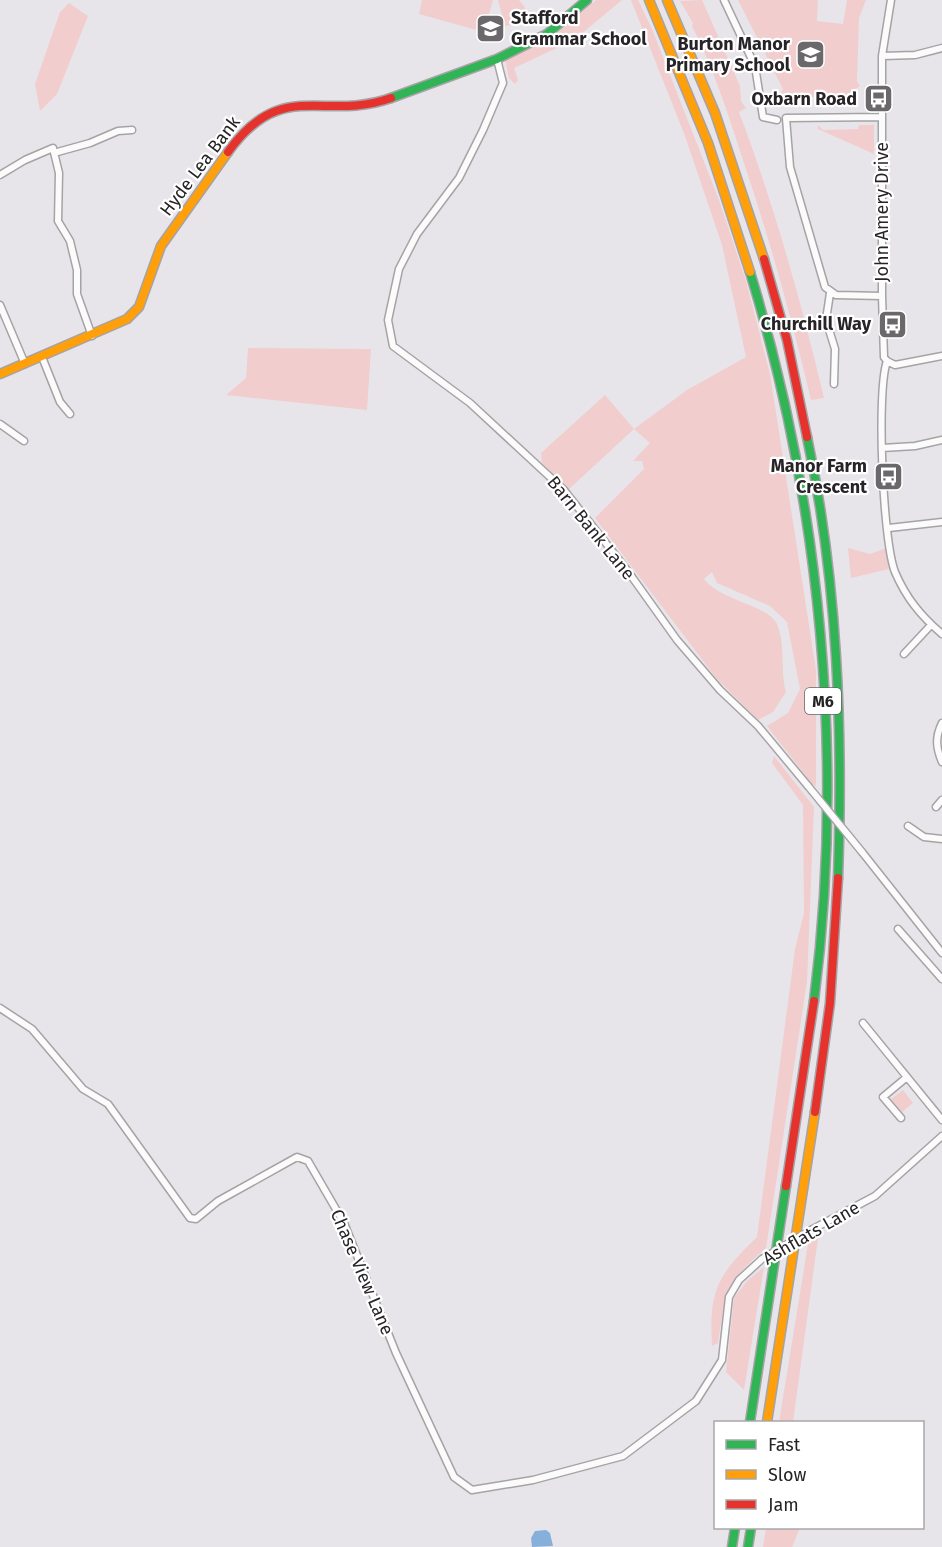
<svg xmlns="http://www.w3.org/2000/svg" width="942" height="1547" viewBox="0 0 942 1547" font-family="'Fira Sans',sans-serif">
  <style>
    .green { fill: #f1cdce }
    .water { fill: #86b0da }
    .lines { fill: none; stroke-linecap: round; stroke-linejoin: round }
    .street-casing { stroke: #a5a3a6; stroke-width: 9 }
    .fast-casing { stroke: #a5a3a6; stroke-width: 11 }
    .slow-casing { stroke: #a5a3a6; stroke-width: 11 }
    .jam-casing { stroke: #a5a3a6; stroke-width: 11 }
    .street { stroke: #fcfbfc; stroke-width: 6 }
    .fast { stroke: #30b455; stroke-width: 8 }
    .slow { stroke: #ff9f0a; stroke-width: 8 }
    .jam { stroke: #e5322d; stroke-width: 8 }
    .street-bridge-casing { stroke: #a5a3a6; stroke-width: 9; stroke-linecap: butt }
    .street-bridge { stroke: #fcfbfc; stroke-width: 6 }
    .labels { text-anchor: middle; stroke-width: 4.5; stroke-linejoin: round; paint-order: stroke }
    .shield { fill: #fff; stroke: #676668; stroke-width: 1.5 }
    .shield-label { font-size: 16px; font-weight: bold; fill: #262427 }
    .poi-label { font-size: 18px; font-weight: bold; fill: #262427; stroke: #fff; text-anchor: end }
    .street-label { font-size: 18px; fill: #262427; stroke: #fff }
  </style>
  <rect width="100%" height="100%" fill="#e8e5ea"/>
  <path class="green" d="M422,0h71l-9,32 -65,-18z
    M498,0h21l11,14 -8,9 -17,3z
    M596,0h26l-48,40 -60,28 4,12 -3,4 -6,-6 -4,-19 51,-25z
    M631,0h7l14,29 67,171 27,81 24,93 46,296v116l-4,-2 -45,-58 21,-13 12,-24 -13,-67 -17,-16 -53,-23 -5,-11 -8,7c17,22 64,26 73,45 9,22 3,47 9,68l-13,20 -15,8 -42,-42 -121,-160 49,-49 -2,-8h-9l17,-18 -16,-14 -66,61 -26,-27 -1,-10 64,-58 29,34 53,-39 59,-33 -24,-112 -37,-109z
    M702,0l38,86 1,15 5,7 -7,4c35,93 62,189 85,286l-13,2c-19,-81 -41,-159 -67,-237 -15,-46 -30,-94 -52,-137l1,-3 -13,-22z
    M738,0h80l-1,21 26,3 4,-24h19l-7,18 -2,63 3,5 -16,11h-61l-3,-3 3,-5z
    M69,3l19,13 -31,78 -17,17 -5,-27 25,-72z
    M818,125l5,5 35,-1 1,-4h15v29l-56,-25z
    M248,348l123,1 -4,61 -141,-15 20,-17z
    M848,548l22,6 16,-6 3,21 -38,9z
    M774,756l40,51 -7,175 -41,266c-41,35 -40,44 -48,95l-6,3c-3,-56 5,-70 45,-109l38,-288 9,-36 -1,-108 -31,-42z
    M903,1090l10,13 -11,9 -11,-13z
    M819,1231l-26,191h-14l29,-178z
    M764,1267l-20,123 -18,-18 8,-74 13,-17z
    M766,1528h34l-8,19h-29z"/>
  <path class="water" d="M546,1530l4,3 3,13 -21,1 -1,-9 4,-7z"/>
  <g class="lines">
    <defs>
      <path id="street" d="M724,0l31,66 8,51 14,3
        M891,0l-9,56v240l2,61 3,4c-11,32 -4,181 8,211 11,26 26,44 47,62
        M882,56l33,-1 27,-7
        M497,59l6,24 -20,47 -24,48 -42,56 -18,35 -11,51 5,26 77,57 94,87 63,80 50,70 43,50 38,36 50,60
        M54,153l36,-10 28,-12 14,-1
        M0,175l25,-15 28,-12 6,25 -1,48 12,20 7,29v24l15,42
        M830,293l-4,27 9,29 -1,35
        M882,296l-46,-1 -11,-8 -35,-120 -4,-49 96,-1
        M0,305l25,59
        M42,357l18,45 10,12
        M887,361l8,4 47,-9
        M0,424l24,17
        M882,448l33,-2 27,-6
        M889,528l53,-6
        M904,654l27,-29
        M942,723c-7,14 -6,25 0,39
        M936,807l6,-7
        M908,826l16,11 18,2
        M862,852l80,101
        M898,929l44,50
        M0,1008l32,21 51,60 25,15 82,114 6,1 22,-18 79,-44 11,4 36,62 52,130 58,124 18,13 61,-10 90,-24 73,-55 26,-41 7,-63 10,-17 23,-21
        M863,1023l79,97
        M901,1118l-18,-21 24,-20
        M813,1229l62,-33 67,-60"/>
      <path id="fast" d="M391,98l106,-39 50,-25 40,-34
        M750,272c71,233 95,487 64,729
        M807,437c31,144 36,295 31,441
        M750,1422l36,-236
        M732,1547l3,-19
        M748,1547l3,-19"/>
      <path id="slow" d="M649,0l59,143 42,129
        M667,0l48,113 49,146
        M0,374l127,-55 12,-12 22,-61 67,-94
        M767,1422l48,-310"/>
      <path id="jam" d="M228,152c54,-75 95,-30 163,-54
        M764,259l23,81 20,97
        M815,1112l15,-109 8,-125
        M786,1186l28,-185"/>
    </defs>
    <use href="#street" class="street-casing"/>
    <use href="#fast" class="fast-casing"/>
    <use href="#slow" class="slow-casing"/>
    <use href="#jam" class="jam-casing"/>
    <use href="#street" class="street"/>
    <use href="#fast" class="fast"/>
    <use href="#slow" class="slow"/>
    <use href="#jam" class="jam"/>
    <defs>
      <path id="street-bridge" d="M808,786l54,66
        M762,1259l51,-30"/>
    </defs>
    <use href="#street-bridge" class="street-bridge-casing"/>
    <use href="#street-bridge" class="street-bridge"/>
  </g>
  <defs>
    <symbol id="school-square" viewBox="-11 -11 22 22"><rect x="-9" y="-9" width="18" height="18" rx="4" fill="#6a686b" stroke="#fff"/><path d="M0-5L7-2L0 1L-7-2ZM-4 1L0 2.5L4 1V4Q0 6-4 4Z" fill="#fff"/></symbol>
    <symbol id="bus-square" viewBox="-11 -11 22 22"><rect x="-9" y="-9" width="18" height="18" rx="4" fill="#6a686b" stroke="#fff"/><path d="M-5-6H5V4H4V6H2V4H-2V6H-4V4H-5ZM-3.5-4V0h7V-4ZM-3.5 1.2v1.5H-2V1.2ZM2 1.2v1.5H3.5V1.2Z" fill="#fff"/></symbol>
  </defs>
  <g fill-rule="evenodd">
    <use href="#school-square" x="474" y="12" width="33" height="33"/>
    <use href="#school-square" x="794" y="38" width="33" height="33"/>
    <use href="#bus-square" x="862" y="82" width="33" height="33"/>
    <use href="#bus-square" x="876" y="308" width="33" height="33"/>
    <use href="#bus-square" x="872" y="460" width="33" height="33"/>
  </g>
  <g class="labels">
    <rect class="shield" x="805" y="688" width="36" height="26" rx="4.5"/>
    <g class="shield-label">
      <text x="823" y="707">M6</text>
    </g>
    <g class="poi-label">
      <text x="511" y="24" text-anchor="start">Stafford<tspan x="511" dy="21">Grammar School</tspan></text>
      <text x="790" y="50">Burton Manor<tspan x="790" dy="21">Primary School</tspan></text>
      <text x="857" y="105">Oxbarn Road</text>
      <text x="871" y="330">Churchill Way</text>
      <text x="867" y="472">Manor Farm<tspan x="867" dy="21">Crescent</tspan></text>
    </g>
    <g class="street-label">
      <text transform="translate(200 166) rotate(-53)" y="6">Hyde Lea Bank</text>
      <text transform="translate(882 212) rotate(-90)" y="6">John Amery Drive</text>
      <text transform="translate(591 528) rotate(51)" y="6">Barn Bank Lane</text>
      <text transform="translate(811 1233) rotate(-30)" y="6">Ashflats Lane</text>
      <text transform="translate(362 1272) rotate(67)" y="6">Chase View Lane</text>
    </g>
  </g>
  <rect x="714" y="1421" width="210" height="108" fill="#ffffff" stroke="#a8a7a9" stroke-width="1.5"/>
  <rect x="726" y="1440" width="30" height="9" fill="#30b455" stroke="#a8a7a9" stroke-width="1.5"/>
  <text x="768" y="1451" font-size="18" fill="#262427">Fast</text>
  <rect x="726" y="1470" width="30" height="9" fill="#ff9f0a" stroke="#a8a7a9" stroke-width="1.5"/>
  <text x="768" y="1481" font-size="18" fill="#262427">Slow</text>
  <rect x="726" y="1500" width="30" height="9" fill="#e5322d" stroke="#a8a7a9" stroke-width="1.5"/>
  <text x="768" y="1511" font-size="18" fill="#262427">Jam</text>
</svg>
